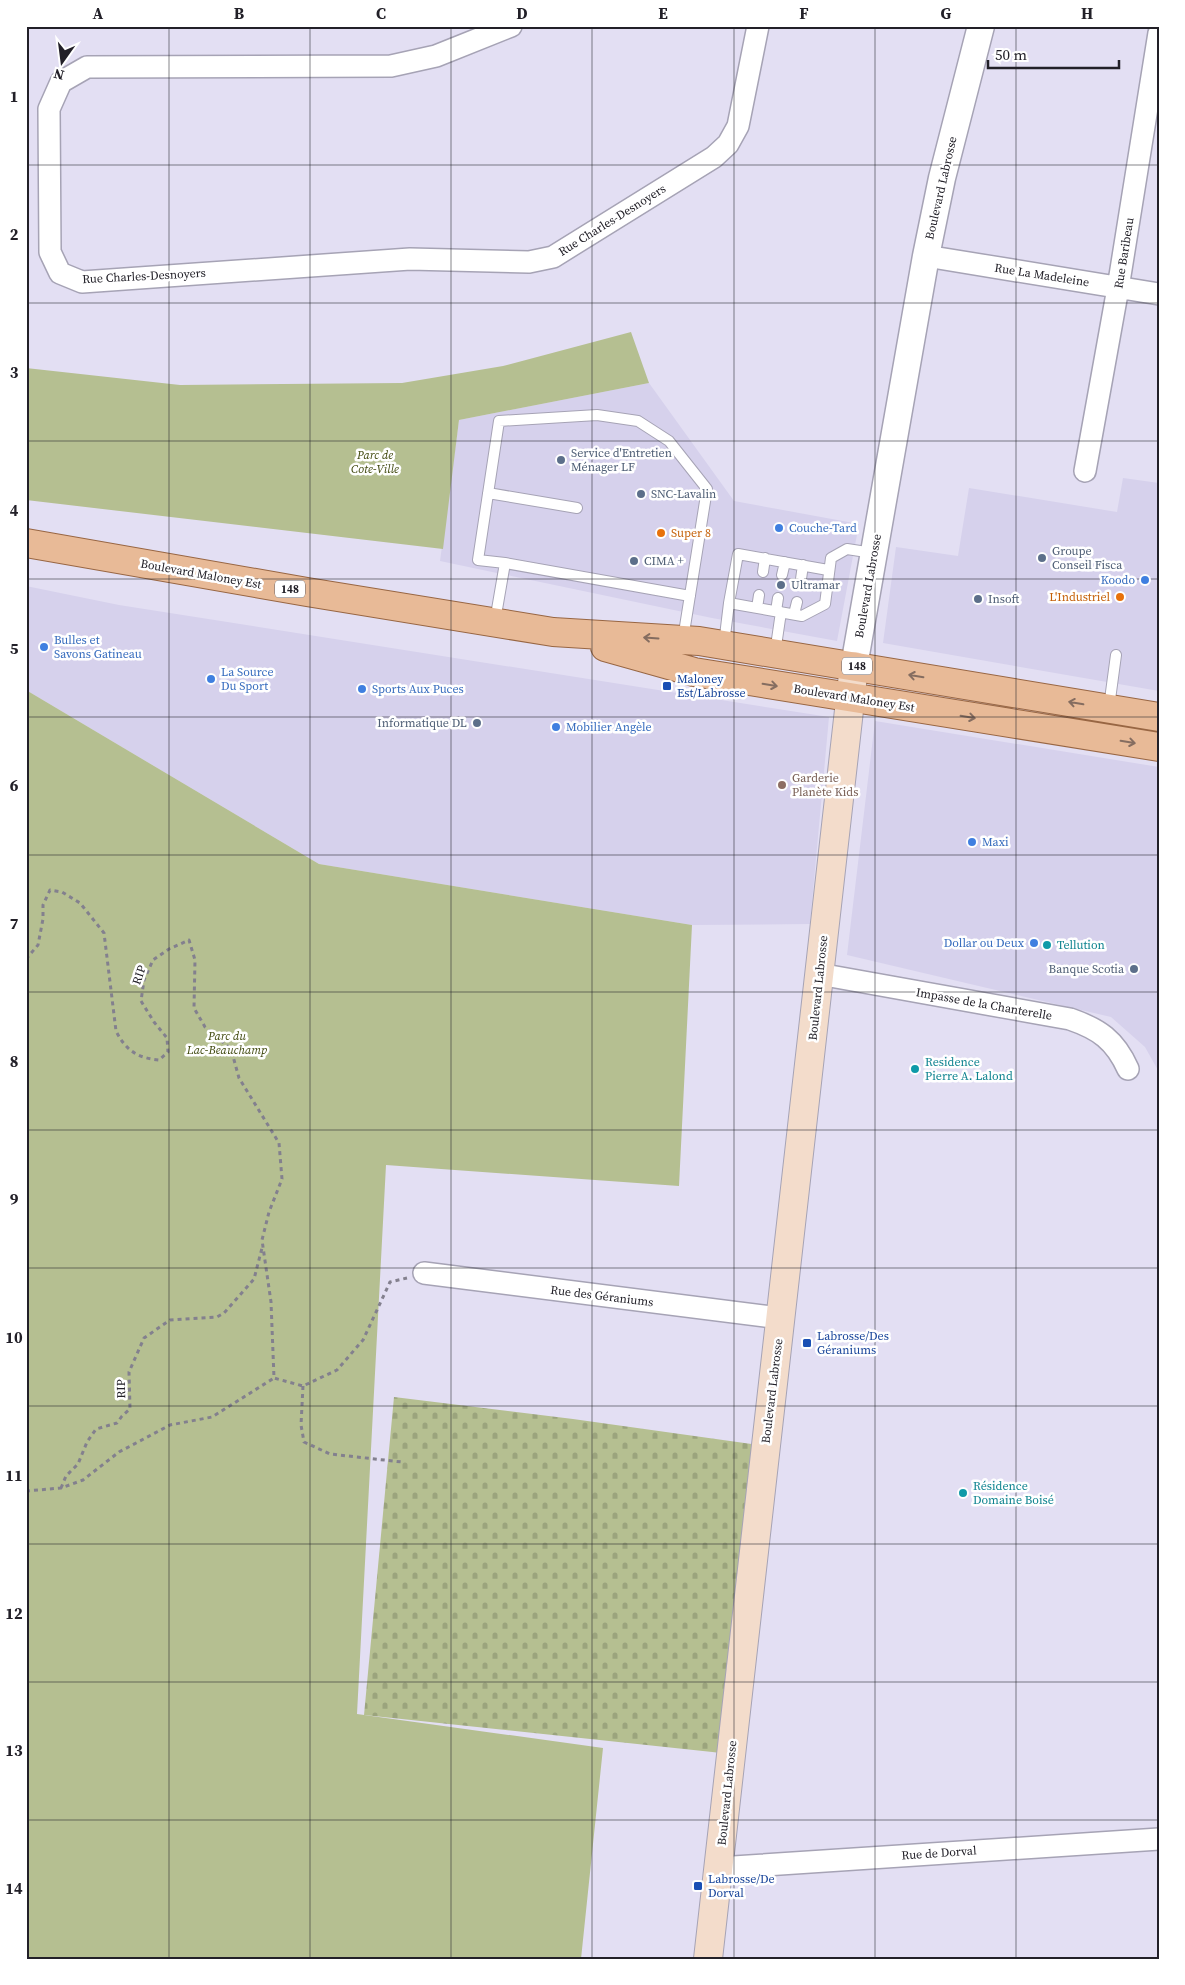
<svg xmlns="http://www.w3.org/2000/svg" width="1185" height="1985" viewBox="0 0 1185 1985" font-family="'Source Serif 4',serif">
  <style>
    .built { fill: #d6d1ec }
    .cemetery { fill: url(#cemetery-stones) }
    .park { fill: #b5bf91 }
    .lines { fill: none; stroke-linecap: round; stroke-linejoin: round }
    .service-casing { stroke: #a6a3b5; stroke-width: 12 }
    .minor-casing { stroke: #a6a3b5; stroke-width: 24 }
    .tertiary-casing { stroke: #a6a3b5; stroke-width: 29 }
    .secondary-casing { stroke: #a6a3b5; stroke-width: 30 }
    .primary-casing { stroke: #986643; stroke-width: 30 }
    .path { stroke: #83808e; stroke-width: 3; stroke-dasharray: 4 4; stroke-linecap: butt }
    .service { stroke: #fff; stroke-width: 10 }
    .minor { stroke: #fff; stroke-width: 21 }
    .tertiary { stroke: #fff; stroke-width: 26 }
    .secondary { stroke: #f3dccb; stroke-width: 28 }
    .primary { stroke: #e8ba97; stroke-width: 28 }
    .oneway { stroke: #856d60 }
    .grid { fill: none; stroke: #222028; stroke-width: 1; stroke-opacity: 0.55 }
    .service-dot { fill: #5c6f8a; stroke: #fff; stroke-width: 2 }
    .shop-dot { fill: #3f7fe0; stroke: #fff; stroke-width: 2 }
    .food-dot { fill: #e8710a; stroke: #fff; stroke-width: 2 }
    .transit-dot { fill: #1a4fb4; stroke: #fff; stroke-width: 2 }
    .education-dot { fill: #8d6e63; stroke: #fff; stroke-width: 2 }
    .culture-dot { fill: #0f9aa8; stroke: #fff; stroke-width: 2 }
    .labels { text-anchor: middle; stroke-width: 5; stroke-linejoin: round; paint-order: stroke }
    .shield { fill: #fff; stroke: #646368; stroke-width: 1 }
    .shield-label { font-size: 11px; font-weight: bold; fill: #222028 }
    .street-label { font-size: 12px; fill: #222028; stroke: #fff }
    .service-label { font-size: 12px; fill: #4e5e75; stroke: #fff; text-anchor: start }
    .park-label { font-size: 12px; font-style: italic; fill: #40490e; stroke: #fff }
    .shop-label { font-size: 12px; fill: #366cbe; stroke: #fff; text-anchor: start }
    .food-label { font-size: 12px; fill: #c56008; stroke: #fff; text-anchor: start }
    .transit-label { font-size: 12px; fill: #164399; stroke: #fff; text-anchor: start }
    .education-label { font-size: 12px; fill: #785e54; stroke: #fff; text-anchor: start }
    .culture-label { font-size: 12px; fill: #0d838f; stroke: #fff; text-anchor: start }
    .neatline { fill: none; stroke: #222028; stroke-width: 2 }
    .grid-label { font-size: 16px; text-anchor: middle; font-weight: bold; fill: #222028 }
  </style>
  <defs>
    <pattern id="cemetery-stones" width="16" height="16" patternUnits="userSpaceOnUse" patternTransform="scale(1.25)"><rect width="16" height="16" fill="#b5bf91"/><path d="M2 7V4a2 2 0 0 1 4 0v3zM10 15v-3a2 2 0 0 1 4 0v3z" fill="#9ba47d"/></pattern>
  </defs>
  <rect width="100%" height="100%" fill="#e3dff3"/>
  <path class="built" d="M649,383l85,118 125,23 -22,117 -125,-23 -272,-57 19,-141z
    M1123,478l36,5v208l-276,-48 13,-96 62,9 11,-68 148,24z
    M26,586l93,19 710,112 -19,207 -118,1 -373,-61 -293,-174z
    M875,721l284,46v305l-14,-25 -34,-30 -264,-62z"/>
  <path class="cemetery" d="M394,1397l179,22 193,27 -35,308 -367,-39z"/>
  <path class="park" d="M631,332l18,51 -190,37 -16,129 -417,-49v-132l154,17 222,-2 101,-17z
    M26,690l293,174 373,61 -13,261 -293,-21 -29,549 246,34 -22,211h-555z"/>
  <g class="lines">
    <defs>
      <path id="service" d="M488,493l89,15
        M505,563l185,33
        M828,570l-90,-16 -9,49 73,13 23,-12 6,-46 16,-9 26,4
        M763,572l2,-14
        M782,575l3,-13
        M801,579l2,-14
        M757,608l2,-13
        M776,611l2,-13
        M794,614l3,-12
        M495,621l10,-58 -27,-3 21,-139 98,-6 41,6 31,20 38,48 -24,150
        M724,644l5,-41
        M775,653l6,-41
        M1109,707l7,-52"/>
      <path id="minor" d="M511,26l-75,30 -45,10 -304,1 -26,15 -12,27 1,143 10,21 22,9 328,-23 119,3 24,-5 161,-100 14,-13 10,-18 20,-100
        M926,256l233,38
        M1085,471l33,-183 41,-255
        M819,974l251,45c29,10 45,21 58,50
        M424,1273l356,45
        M718,1868l441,-29"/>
      <path id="tertiary" d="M854,666l72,-410 16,-78 39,-152"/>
      <path id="secondary" d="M708,1959l146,-1293"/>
      <path id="primary" d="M26,543l281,49 246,40 146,9 460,76
        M605,647l89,25 465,75"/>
    </defs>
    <use href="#service" class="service-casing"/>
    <use href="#minor" class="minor-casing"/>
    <use href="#tertiary" class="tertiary-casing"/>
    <use href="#secondary" class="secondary-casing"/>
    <use href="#primary" class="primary-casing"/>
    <path class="path" d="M26,959l12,-14 5,-26v-14l7,-15 12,2 18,11 24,30 12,98c10,20 22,27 43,29l9,-8 -1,-14 -13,-16 -13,-21 3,-21 9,-20 16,-11 20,-9 6,20 -1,48 11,19 26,22 8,29 40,65 3,36 -13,33 -7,28 9,62 3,76 29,8 34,-16 26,-30 27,-58 17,-4
      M303,1386l-2,39 3,17 26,12 72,8
      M61,1488l5,-12 12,-12 9,-22 9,-13 21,-6 5,-7 8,-7 -1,-37 15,-34 26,-18 47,-3 7,-4 30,-34 8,-31
      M26,1491l35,-3 22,-8 36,-28 51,-27 42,-8 62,-39"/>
    <use href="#service" class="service"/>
    <use href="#minor" class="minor"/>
    <use href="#tertiary" class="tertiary"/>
    <use href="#secondary" class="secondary"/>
    <use href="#primary" class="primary"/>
  </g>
  <defs><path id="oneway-shaft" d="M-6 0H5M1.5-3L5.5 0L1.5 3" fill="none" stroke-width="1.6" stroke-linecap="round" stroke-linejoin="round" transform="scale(1.25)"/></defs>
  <g class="oneway">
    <use href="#oneway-shaft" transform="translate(651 638) rotate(-176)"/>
    <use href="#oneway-shaft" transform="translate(916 676) rotate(-171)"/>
    <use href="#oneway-shaft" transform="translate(770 685) rotate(9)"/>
    <use href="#oneway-shaft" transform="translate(1076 703) rotate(-170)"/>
    <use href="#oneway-shaft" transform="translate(968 717) rotate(9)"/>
    <use href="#oneway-shaft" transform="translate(1128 742) rotate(9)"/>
  </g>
  <path class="grid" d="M169,26v1933M310,26v1933M451,26v1933M592,26v1933M734,26v1933M875,26v1933M1016,26v1933M26,165h1133M26,303h1133M26,441h1133M26,579h1133M26,717h1133M26,855h1133M26,992h1133M26,1130h1133M26,1268h1133M26,1406h1133M26,1544h1133M26,1682h1133M26,1820h1133"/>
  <g class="service-dot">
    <circle cx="561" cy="460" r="5"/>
    <circle cx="641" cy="494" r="5"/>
    <circle cx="1042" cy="558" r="5"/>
    <circle cx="634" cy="561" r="5"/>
    <circle cx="781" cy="585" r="5"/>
    <circle cx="978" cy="599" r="5"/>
    <circle cx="477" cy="723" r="5"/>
    <circle cx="1134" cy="969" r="5"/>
  </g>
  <g class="shop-dot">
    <circle cx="779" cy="528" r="5"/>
    <circle cx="1145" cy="580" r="5"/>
    <circle cx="44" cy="647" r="5"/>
    <circle cx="211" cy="679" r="5"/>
    <circle cx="362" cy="689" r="5"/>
    <circle cx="556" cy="727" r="5"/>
    <circle cx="972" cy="842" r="5"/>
    <circle cx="1034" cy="943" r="5"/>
  </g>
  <g class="food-dot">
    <circle cx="661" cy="533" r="5"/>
    <circle cx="1120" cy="597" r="5"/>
  </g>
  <g class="transit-dot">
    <rect x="662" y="681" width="10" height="10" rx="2.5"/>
    <rect x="802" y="1338" width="10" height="10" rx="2.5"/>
    <rect x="693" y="1881" width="10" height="10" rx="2.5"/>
  </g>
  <circle class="education-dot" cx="782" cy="785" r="5"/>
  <g class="culture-dot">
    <circle cx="1047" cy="945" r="5"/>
    <circle cx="915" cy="1069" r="5"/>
    <circle cx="963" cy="1493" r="5"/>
  </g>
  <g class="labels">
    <g class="shield">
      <rect x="275" y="580.5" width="30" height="17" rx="4"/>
      <rect x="842" y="657.5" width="30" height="17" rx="4"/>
    </g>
    <g class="shield-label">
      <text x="290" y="593">148</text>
      <text x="857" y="670">148</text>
    </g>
    <g class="street-label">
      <text transform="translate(941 188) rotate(-77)" y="4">Boulevard Labrosse</text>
      <text transform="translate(612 220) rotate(-32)" y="4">Rue Charles-Desnoyers</text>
      <text transform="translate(1124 253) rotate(-81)" y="4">Rue Baribeau</text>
      <text transform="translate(1042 275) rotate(9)" y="4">Rue La Madeleine</text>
      <text transform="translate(144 276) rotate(-3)" y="4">Rue Charles-Desnoyers</text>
      <text transform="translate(201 574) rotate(10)" y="4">Boulevard Maloney Est</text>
      <text transform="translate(868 586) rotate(-80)" y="4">Boulevard Labrosse</text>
      <text transform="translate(854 698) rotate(9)" y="4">Boulevard Maloney Est</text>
      <text transform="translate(139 975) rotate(-71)" y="4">RIP</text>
      <text transform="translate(818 988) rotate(-84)" y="4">Boulevard Labrosse</text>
      <text transform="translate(984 1004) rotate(10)" y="4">Impasse de la Chanterelle</text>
      <text transform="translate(602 1296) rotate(7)" y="4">Rue des Géraniums</text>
      <text transform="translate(121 1389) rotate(-91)" y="4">RIP</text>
      <text transform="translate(772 1391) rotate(-83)" y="4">Boulevard Labrosse</text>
      <text transform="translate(727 1793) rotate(-84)" y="4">Boulevard Labrosse</text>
      <text transform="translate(939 1853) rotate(-4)" y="4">Rue de Dorval</text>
    </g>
    <g class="service-label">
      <text x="571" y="457">Service d'Entretien<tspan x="571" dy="14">Ménager LF</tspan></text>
      <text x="651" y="498">SNC-Lavalin</text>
      <text x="1052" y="555">Groupe<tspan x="1052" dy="14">Conseil Fisca</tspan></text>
      <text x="644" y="565">CIMA +</text>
      <text x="791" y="589">Ultramar</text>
      <text x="988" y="603">Insoft</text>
      <text x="467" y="727" text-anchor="end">Informatique DL</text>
      <text x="1124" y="973" text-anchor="end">Banque Scotia</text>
    </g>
    <g class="park-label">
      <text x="375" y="459">Parc de<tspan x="375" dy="14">Cote-Ville</tspan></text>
      <text x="227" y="1040">Parc du<tspan x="227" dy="14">Lac-Beauchamp</tspan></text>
    </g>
    <g class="shop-label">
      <text x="789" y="532">Couche-Tard</text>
      <text x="1135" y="584" text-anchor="end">Koodo</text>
      <text x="54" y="644">Bulles et<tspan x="54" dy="14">Savons Gatineau</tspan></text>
      <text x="221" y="676">La Source<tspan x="221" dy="14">Du Sport</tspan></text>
      <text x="372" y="693">Sports Aux Puces</text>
      <text x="566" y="731">Mobilier Angèle</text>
      <text x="982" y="846">Maxi</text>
      <text x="1024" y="947" text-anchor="end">Dollar ou Deux</text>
    </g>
    <g class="food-label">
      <text x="671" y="537">Super 8</text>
      <text x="1110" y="601" text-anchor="end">L'Industriel</text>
    </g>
    <g class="transit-label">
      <text x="677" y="683">Maloney<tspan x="677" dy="14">Est/Labrosse</tspan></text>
      <text x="817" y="1340">Labrosse/Des<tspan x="817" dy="14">Géraniums</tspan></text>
      <text x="708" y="1883">Labrosse/De<tspan x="708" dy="14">Dorval</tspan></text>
    </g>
    <g class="education-label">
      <text x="792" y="782">Garderie<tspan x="792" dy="14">Planète Kids</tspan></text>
    </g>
    <g class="culture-label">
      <text x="1057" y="949">Tellution</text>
      <text x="925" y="1066">Residence<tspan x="925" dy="14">Pierre A. Lalond</tspan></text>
      <text x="973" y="1490">Résidence<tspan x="973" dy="14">Domaine Boisé</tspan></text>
    </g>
  </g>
  <rect width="1185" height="1985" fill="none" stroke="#ffffff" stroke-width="55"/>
  <g transform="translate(62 62) rotate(194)" stroke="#ffffff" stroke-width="4" paint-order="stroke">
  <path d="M0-4L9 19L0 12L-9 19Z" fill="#222028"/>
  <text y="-8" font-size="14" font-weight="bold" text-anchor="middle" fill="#222028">N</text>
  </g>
  <path d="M988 60v8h131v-8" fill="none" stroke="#222028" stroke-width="2.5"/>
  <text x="995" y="60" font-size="15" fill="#222028" stroke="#ffffff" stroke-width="4" paint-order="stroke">50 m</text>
  <rect x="28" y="28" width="1130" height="1930" class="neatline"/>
  <g class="grid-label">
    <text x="98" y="19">A</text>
    <text x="239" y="19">B</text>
    <text x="381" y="19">C</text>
    <text x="522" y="19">D</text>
    <text x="663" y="19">E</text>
    <text x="804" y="19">F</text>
    <text x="946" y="19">G</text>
    <text x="1087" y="19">H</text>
    <text x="14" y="102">1</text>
    <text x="14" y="240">2</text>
    <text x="14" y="378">3</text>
    <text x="14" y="516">4</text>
    <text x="14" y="654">5</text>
    <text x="14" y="791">6</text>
    <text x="14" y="929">7</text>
    <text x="14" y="1067">8</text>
    <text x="14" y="1205">9</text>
    <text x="14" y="1343">10</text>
    <text x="14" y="1481">11</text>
    <text x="14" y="1619">12</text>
    <text x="14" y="1756">13</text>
    <text x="14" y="1894">14</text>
  </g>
</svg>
